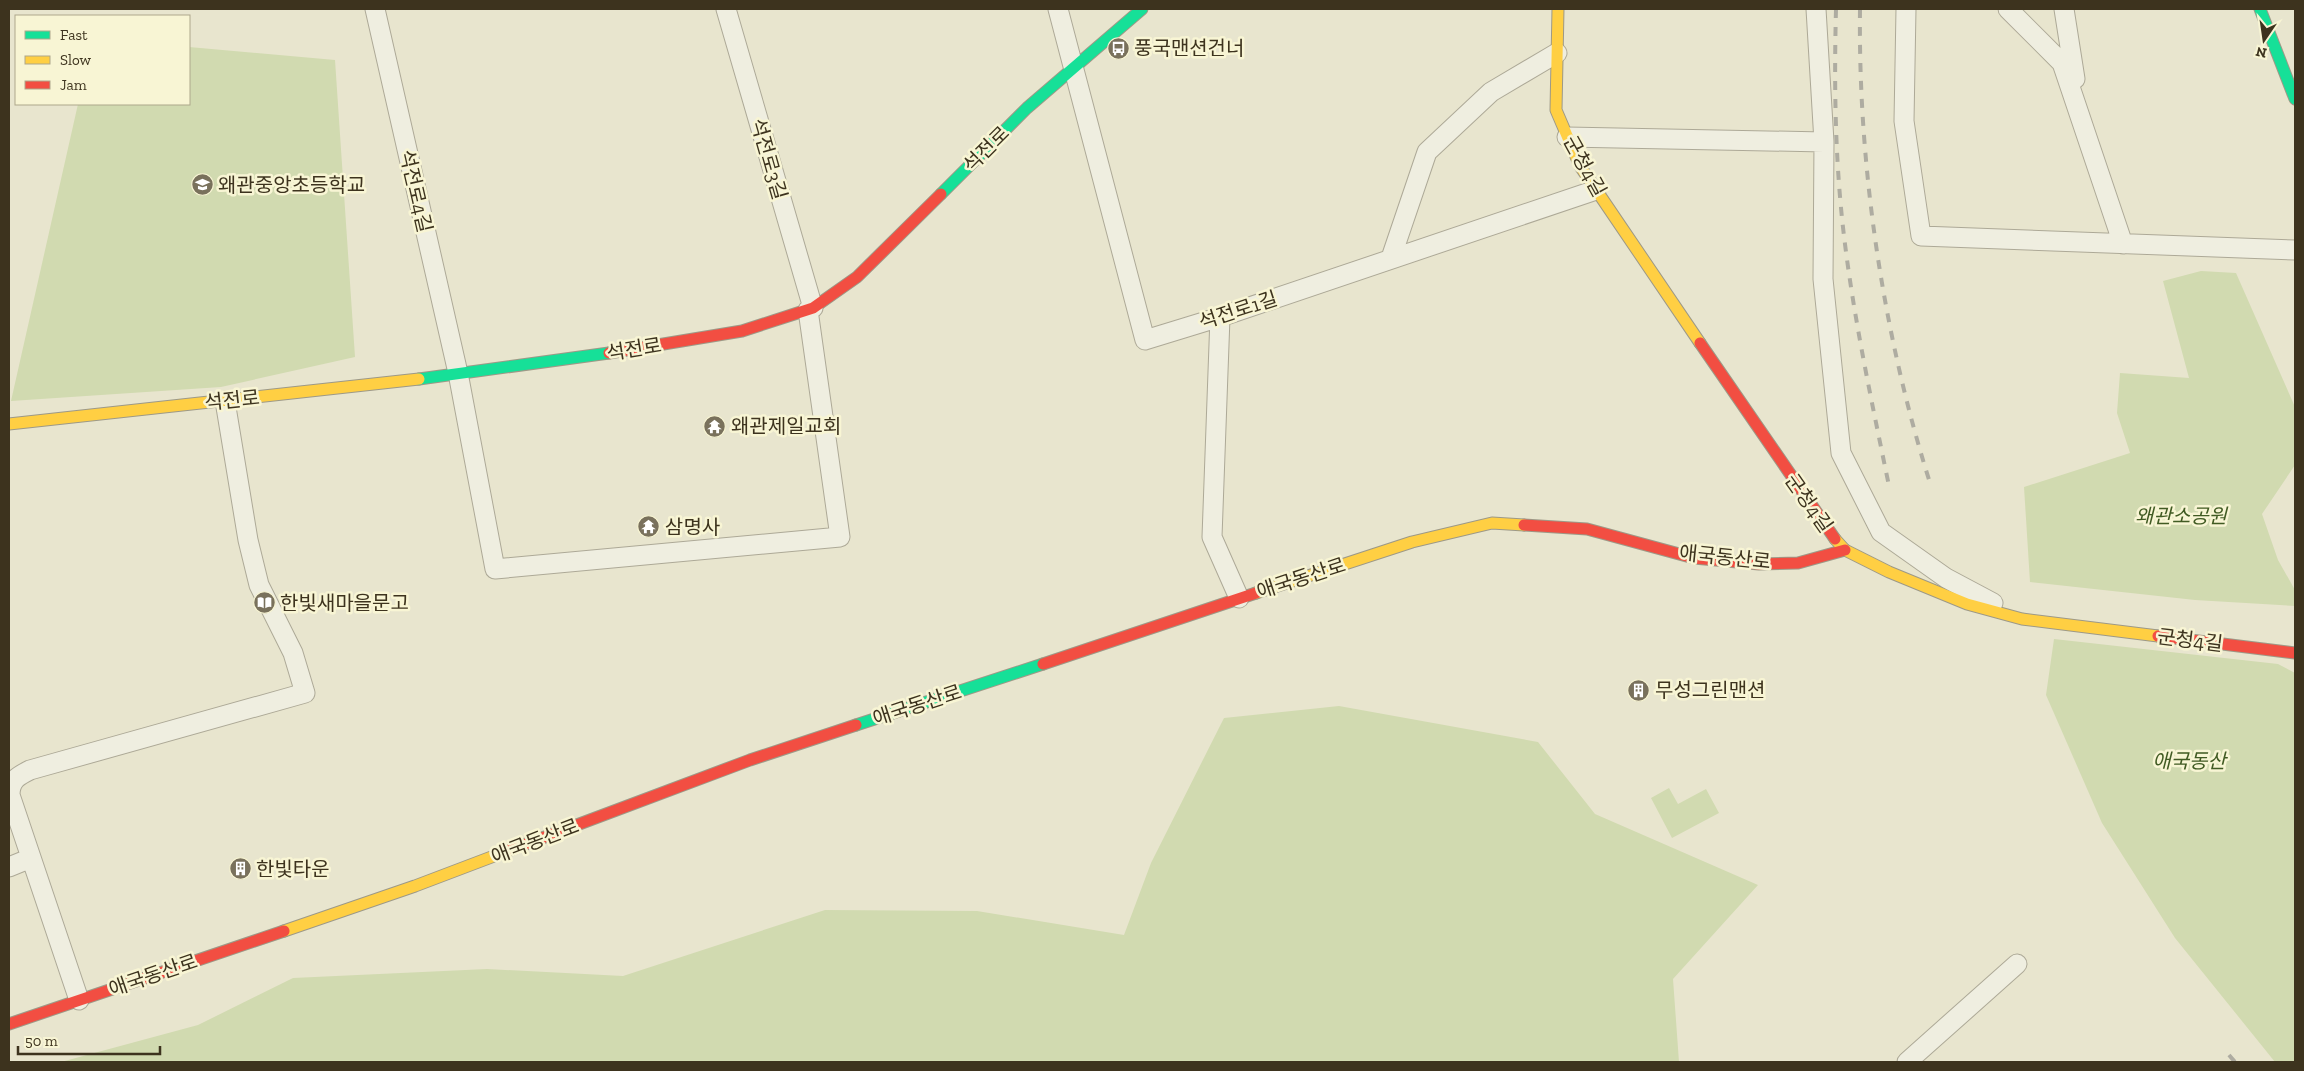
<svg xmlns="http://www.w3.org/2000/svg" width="2304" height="1071" viewBox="0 0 2304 1071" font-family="'Zilla Slab','Noto Sans KR',serif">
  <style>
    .green { fill: #d1dab0 }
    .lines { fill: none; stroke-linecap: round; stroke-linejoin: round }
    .street-casing { stroke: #ada997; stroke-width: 21 }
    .fast-casing { stroke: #9d9987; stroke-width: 13 }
    .slow-casing { stroke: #9d9987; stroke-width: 13 }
    .jam-casing { stroke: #9d9987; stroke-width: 13 }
    .street { stroke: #efeee0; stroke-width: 19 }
    .fast { stroke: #16e098; stroke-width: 11 }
    .slow { stroke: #ffcf43; stroke-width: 11 }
    .jam { stroke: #f24e42; stroke-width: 11 }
    .rail { stroke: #aeaca1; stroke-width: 4; stroke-dasharray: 9 9; stroke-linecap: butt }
    .labels { text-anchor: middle; stroke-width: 5; stroke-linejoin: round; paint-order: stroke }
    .poi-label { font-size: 20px; fill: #3d331e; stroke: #f8f5d4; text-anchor: start }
    .street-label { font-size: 20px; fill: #3d331e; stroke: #f8f5d4 }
    .park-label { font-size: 20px; font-style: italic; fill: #415b23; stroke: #f8f5d4 }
  </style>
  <rect width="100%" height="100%" fill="#e8e5ce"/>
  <path class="green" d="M189,47l146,13 20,297 -134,30 -210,14 67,-297h111z
    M2201,271l35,2 59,134v58l-33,49 16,46 17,30v16l-100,-6 -165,-18 -6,-95 106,-34 -13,-40 3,-40 69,5 -26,-97z
    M2054,639l224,25 17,9v389h-20l-100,-124 -73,-115 -56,-128z
    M1339,706l199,36 57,72 163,71 -85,94 6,83h-1618l137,-37 95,-47 194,-9 136,7 202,-66 152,1 147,24 27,-72 73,-145z
    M1669,788l9,16 28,-15 13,24 -47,25 -21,-40z"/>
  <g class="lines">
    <defs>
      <path id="street" d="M375,9l83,364 37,196 345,-32 -32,-227
        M726,9l87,299
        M1058,9l87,331 75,-23 376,-127
        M1816,9l8,133 -1,137 18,174 40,79 65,46 47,25
        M1906,9l-2,112 17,115 374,14
        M2008,9l54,54 61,181
        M2064,9l11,70
        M1567,137l257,5
        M1391,258l36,-106 64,-60 66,-39
        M1220,317l-8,220 27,61
        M9,867l22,-9
        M79,1000l-69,-205c0,-15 8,-19 20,-25l275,-77 -12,-40 -34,-68 -11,-45 -23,-139
        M1907,1062l110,-98"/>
      <path id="fast" d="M2260,9l35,90
        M941,194l86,-86 115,-99
        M419,379l190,-26
        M856,725l187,-61"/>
      <path id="slow" d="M1558,9l-2,101 24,56 120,177
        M9,424l410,-45
        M1835,539l10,11 44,22 78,32 55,15 136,17
        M1256,593l156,-51 80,-19 32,2
        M284,931l131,-45 87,-33"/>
      <path id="jam" d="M1700,343l135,196
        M609,353l133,-22 71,-23 44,-31 84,-83
        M1524,525l63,4 107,29 65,6 39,-1 47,-13
        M2158,636l137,17
        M1043,664l213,-71
        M502,853l248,-93 106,-35
        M9,1024l275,-93"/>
    </defs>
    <use href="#street" class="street-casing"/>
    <use href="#fast" class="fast-casing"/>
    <use href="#slow" class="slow-casing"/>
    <use href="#jam" class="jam-casing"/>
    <use href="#street" class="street"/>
    <use href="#fast" class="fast"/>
    <use href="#slow" class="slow"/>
    <use href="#jam" class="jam"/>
    <path class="rail" d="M1836,9c-2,75 -1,152 8,227 10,84 28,167 45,250
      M1860,9c-2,157 23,327 71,477
      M2229,1055l6,7"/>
  </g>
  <defs>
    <symbol id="bus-disc" viewBox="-11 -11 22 22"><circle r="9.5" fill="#79715c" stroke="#f8f5d4"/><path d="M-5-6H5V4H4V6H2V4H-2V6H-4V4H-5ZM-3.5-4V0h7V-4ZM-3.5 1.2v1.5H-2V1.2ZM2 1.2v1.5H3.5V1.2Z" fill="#fff"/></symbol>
    <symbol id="school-disc" viewBox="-11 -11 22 22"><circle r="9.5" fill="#79715c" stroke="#f8f5d4"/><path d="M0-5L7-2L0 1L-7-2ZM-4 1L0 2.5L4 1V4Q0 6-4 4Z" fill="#fff"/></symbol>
    <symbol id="temple-disc" viewBox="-11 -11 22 22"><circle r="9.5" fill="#79715c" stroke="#f8f5d4"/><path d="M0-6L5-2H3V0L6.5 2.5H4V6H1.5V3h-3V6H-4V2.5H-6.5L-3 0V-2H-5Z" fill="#fff"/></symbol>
    <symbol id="library-disc" viewBox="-11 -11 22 22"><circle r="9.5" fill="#79715c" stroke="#f8f5d4"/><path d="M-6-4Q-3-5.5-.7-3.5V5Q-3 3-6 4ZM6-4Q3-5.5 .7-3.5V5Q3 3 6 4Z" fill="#fff"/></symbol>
    <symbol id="building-disc" viewBox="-11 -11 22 22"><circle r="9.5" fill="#79715c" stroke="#f8f5d4"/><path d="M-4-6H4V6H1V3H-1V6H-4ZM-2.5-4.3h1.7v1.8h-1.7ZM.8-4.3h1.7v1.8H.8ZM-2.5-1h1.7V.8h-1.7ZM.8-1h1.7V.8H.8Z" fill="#fff"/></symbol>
  </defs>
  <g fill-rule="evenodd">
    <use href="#bus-disc" x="1106" y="36" width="25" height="25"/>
    <use href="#school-disc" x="190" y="172" width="25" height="25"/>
    <use href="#temple-disc" x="702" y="414" width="25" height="25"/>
    <use href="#temple-disc" x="636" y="514" width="25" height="25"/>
    <use href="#library-disc" x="252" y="590" width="25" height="25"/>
    <use href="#building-disc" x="1626" y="678" width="25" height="25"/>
    <use href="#building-disc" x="228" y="856" width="25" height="25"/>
  </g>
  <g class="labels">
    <g class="poi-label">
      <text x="1134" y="55">풍국맨션건너</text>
      <text x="218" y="192">왜관중앙초등학교</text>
      <text x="731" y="433">왜관제일교회</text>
      <text x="665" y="534">삼명사</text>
      <text x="280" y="610">한빛새마을문고</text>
      <text x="1655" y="697">무성그린맨션</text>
      <text x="256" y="876">한빛타운</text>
    </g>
    <g class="street-label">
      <text transform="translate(986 149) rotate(-45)" y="7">석전로</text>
      <text transform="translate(769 159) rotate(74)" y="7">석전로3길</text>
      <text transform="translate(1585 166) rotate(61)" y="7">군청4길</text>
      <text transform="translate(416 191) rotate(77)" y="7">석전로4길</text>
      <text transform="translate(1238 310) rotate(-18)" y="7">석전로1길</text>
      <text transform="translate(634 349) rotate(-9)" y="7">석전로</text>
      <text transform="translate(232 400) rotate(-6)" y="7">석전로</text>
      <text transform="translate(1809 503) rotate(55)" y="7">군청4길</text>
      <text transform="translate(1725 557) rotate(6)" y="7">애국동산로</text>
      <text transform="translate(1301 578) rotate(-18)" y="7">애국동산로</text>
      <text transform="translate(2190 640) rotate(7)" y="7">군청4길</text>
      <text transform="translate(917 705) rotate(-18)" y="7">애국동산로</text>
      <text transform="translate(535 841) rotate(-21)" y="7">애국동산로</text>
      <text transform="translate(153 975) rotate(-19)" y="7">애국동산로</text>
    </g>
    <g class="park-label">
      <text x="2181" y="523">왜관소공원</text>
      <text x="2189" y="768">애국동산</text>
    </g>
  </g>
  <rect width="2304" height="1071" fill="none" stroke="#3d331e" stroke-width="20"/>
  <rect x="15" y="15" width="175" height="90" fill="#f8f5d4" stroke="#ada78b"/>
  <rect x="25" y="31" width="25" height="8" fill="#16e098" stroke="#ada78b"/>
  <text x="60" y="40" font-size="15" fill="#3d331e">Fast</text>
  <rect x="25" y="56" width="25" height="8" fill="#ffcf43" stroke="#ada78b"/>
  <text x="60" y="65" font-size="15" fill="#3d331e">Slow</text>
  <rect x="25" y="81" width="25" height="8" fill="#f24e42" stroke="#ada78b"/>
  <text x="60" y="90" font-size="15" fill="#3d331e">Jam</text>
  <g transform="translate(2264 40) rotate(193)" stroke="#f8f5d4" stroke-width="4" paint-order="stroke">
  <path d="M0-4L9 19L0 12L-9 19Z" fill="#3d331e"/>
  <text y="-8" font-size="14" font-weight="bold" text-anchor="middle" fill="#3d331e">N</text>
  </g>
  <path d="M18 1046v8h142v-8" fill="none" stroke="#3d331e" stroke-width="2.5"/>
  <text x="25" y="1046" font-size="15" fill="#3d331e" stroke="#f8f5d4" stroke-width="4" paint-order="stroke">50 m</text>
</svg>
